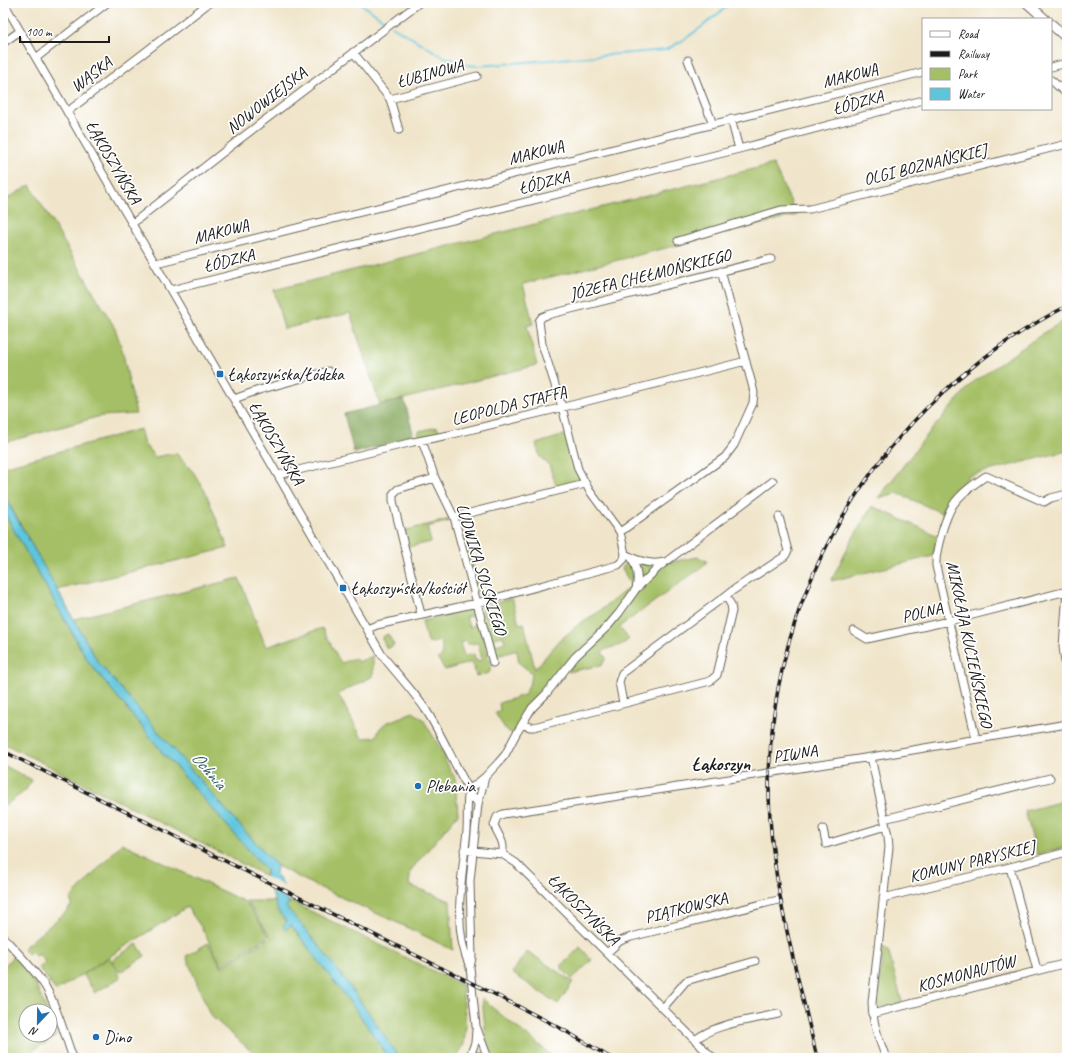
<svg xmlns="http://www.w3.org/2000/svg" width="1070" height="1061" viewBox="0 0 1070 1061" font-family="Caveat,sans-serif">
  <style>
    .green { fill: #a4bf65; stroke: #606e40; fill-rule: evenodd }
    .forest { fill: #83a65a; stroke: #50613b }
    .water { fill: #5fc5dc; stroke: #3e707c }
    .pier { fill: #f0e5ca }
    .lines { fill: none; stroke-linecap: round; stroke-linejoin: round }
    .stream { stroke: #5fc5dc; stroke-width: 2 }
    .minor-casing { stroke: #666259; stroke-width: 9 }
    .major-casing { stroke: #666259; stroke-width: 11 }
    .minor { stroke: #fff; stroke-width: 7 }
    .major { stroke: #fff; stroke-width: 9 }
    .rail-casing { stroke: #1c1c1c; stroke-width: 3.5 }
    .rail { stroke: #fff; stroke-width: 2; stroke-dasharray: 6; stroke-linecap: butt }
    .poi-dot { fill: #1f6fb2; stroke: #fff; stroke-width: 1.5 }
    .labels { text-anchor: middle; stroke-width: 3.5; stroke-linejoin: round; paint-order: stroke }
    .street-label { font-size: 17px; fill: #1c1c1c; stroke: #fff }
    .poi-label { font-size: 17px; fill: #1c1c1c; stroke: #fff; text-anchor: start }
    .water-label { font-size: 18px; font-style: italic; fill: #376069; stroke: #fff }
    .quarter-label { font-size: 19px; font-weight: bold; fill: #1c1c1c; stroke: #fff }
  </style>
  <rect width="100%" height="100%" fill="#fff"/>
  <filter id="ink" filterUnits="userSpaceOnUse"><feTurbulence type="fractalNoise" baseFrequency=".025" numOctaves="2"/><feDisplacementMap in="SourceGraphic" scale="8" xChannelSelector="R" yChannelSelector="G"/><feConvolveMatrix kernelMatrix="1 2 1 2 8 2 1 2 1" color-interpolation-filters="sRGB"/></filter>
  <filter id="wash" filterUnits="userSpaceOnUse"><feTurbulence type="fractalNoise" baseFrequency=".012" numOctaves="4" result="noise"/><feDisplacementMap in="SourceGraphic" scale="16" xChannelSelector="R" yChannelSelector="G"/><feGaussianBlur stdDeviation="0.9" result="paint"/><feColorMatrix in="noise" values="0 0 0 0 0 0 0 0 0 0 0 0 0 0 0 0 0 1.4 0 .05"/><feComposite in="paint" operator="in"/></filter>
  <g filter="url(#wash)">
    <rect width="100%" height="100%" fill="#f0e5ca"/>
    <path class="green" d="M773,164l24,51 -274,69 10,40 -6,2 10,39 -157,40 -30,-92 -66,16 -10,-39z
      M30,185l85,143 7,21 14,65 -35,2 -98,27v-242z
      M1067,319v132l-99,25 -22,39 -49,-22 -19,5 50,-64 44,-51 73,-51z
      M437,427l2,3 -1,5 -18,2 -2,-3 1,-3z
      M140,429l4,15 11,13 21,-4 18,20 12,20 22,55 -171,42 -54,-97v-26z
      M567,434l15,49 -25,5 -8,-23 -9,-8 -4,-13z
      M872,506l66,30 -5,20 -102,25 19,-38z
      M3,511l85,150 73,89 1,4 6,4 98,112v6l-263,-133z
      M450,519v2l-23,6 4,15 -23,5 -5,-16z
      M466,538l14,54 -3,1 -15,-54z
      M698,557l9,4 -2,4 -86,62 10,12c-11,11 -17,5 -27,13l4,6 -4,7 -34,7 2,-6 82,-91 18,-13z
      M630,559l30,6 -43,49 -42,41 -61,79 -8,-4 -11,-17 5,-3 -1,-7 25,-8 7,-14 1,-8 -13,-10 -2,-13 -23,7 -13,-50 31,-9 7,26 5,-1 11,46 23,-27 22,-19 17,-10 34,-27 -9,-18zM499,605l3,9 -6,2 1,3 -5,2 -4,-13zM503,636l2,6 -9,3 -2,-7z
      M239,578l27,69 56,-19 19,35 14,-5 3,4 15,-6v20l-35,18 24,44 14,-1 4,-9 6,-5 27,-11 10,7 23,39 -1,2 10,18 3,36 -47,56 -2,15 41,16 3,49 -51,-25 -90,-41 -35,-18 -44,-48 -135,-156 -24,-43z
      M474,606l1,4h2l14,57 -2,6 -13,3 -2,-8 2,-1 -1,-1h-2l-1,-4 -27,8 -7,-11 4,-3v-8l-1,-7 -10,2v-1h-4l-5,-21 26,-6 -1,-3zM474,616l2,7 -2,1v2l-5,1 -3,-10zM466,641l1,3 11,-1 4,17 -6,1 -2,-7 -10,2 -4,-13z
      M388,634l6,11 -7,4 -5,-10v-2z
      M3,765l29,15 -7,11 -22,16z
      M1067,800v47l-30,8 -12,-44z
      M122,843l123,59 24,34 -47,29 -21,-38 -14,-20 -131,84 -17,-23 6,-6 -6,-8 -3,3 -4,-6 -4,3 -5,-6 44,-37 5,-7 -2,-5z
      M246,901h29l3,10 9,11 -2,7 6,-4 70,92 28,41h-130l-49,-43 -24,-59 22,-13 14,24 49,-30z
      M290,901l172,84 4,40 -2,19 -7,14h-58l-45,-65 -68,-86z
      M137,944l8,12 -25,16 -8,-12z
      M580,947l12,13 -20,19 -12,-12z
      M883,947l5,3 1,3 13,49 -22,6 -3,-3z
      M527,951l46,31 -15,22 -46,-31z
      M13,956l19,20 15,35h-21v24h24v-16l7,17 -37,22h-17v-18l3,-1 -3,-2v-69z
      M109,957l12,20 -26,16 -12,-19z
      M482,998l12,11 61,49h-61l-8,-19z"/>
    <path class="forest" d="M404,399l9,34 -1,5 -58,15 -10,-39z"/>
    <path class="water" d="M3,494l95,168 135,156 44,48 -1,8 7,11 6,18 -3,4c42,47 79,99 113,151h-10l-28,-41 -70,-92 -6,5 -2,-4 4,-4 -9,-11 -12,-35v-6l-98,-112 -6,-4 -1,-4 -73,-89 -85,-150z"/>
    <path class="pier" d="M264,876l22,11 4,13 -21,-10z"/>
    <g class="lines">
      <path class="stream" d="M360,3l28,20
        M392,26l50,30 25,9 12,1 186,-16c25,-12 44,-29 66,-47"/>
    </g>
  </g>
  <g filter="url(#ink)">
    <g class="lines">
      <defs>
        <path id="minor" d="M4,3l378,652c14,18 31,36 44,55 19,30 32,64 52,94
          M3,43l17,-12
          M353,52l37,47 9,31
          M36,58l71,-55
          M688,60l25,64
          M1051,67l16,-4
          M1051,80l16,14
          M390,99l87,-23
          M67,112l142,-109
          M731,119l8,30
          M133,223l107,-84 179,-136
          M678,241l103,-31 29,-1 257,-65
          M156,263l767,-191
          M171,290l568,-141 184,-49
          M234,399l25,-9 69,-19
          M422,441l13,37 19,39 39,146
          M278,475l135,-33 36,-7 103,-25 194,-49
          M454,517l131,-33
          M620,532l105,-75 9,-12 19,-42 1,-10 -2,-9 -31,-113
          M625,554c12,7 27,11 40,8
          M631,557c6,10 8,20 5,32
          M1067,591l-4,56 4,30
          M421,614l-28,-113v-7l5,-5 37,-11
          M367,629l10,-4 100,-22 141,-38 6,-6 1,-5 -5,-22 -31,-42 -11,-21 -16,-62 -20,-63 -3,-23 3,-4 5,-2 224,-56
          M854,631l13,8 82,-18 118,-30
          M623,703l-4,-21 3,-9 110,-82 53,-35 3,-5 -9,-34
          M522,724l8,3h4l176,-46 7,-6 15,-64 -1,-6 -5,-9
          M976,739l-40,-173c-1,-15 9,-48 17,-61 8,-12 21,-21 33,-29l58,26 7,-4 16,-4
          M871,757l17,79 1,11 -17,155c0,20 7,37 14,56
          M485,777l-7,27 -8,77 2,77 -2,9 6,59 12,32
          M469,790l16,-13 13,-14 7,-8 11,-21 16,-26 14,-14 29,-37 33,-31 11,-13 17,-24 23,-22 114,-86
          M469,790c-3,13 -1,26 -2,40 -4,43 -16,96 3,137
          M884,819l166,-41
          M823,829l3,15 60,-18
          M464,850l38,4 14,9 197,195
          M502,854c4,-11 -4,-19 -8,-29l3,-8 6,-3 368,-57 196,-33
          M1010,867l27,103
          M883,898l127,-31 57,-15
          M3,937c15,16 30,31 42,49 12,20 20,50 28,72
          M607,953l13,-12 11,-4 147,-37
          M663,1008l23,-27 69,-20
          M872,1014l195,-51
          M695,1040c21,-17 57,-20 83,-26
          M470,1056h9l6,2
          M469,1058l6,-15 1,-13"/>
        <path id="major" d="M1027,3l18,16
          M1051,24l16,14"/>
      </defs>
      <use href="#minor" class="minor-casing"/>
      <use href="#major" class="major-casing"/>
      <use href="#minor" class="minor"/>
      <use href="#major" class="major"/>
      <defs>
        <path id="rail" d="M3,751l499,247 60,31 49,29
          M817,1058c-18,-79 -42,-159 -47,-240 -13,-215 106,-415 297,-512"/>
      </defs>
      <use href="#rail" class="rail-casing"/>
      <use href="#rail" class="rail"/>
    </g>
  </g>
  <g class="poi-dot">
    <rect x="216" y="370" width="8" height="8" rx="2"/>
    <rect x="339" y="584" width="8" height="8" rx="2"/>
    <circle cx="418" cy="786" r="4"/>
    <circle cx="96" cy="1037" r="4"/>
  </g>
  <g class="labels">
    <g class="street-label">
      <text transform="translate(430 73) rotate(-15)" y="6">ŁUBINOWA</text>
      <text transform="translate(91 74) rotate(-37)" y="6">WĄSKA</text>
      <text transform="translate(850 75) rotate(-14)" y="6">MAKOWA</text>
      <text transform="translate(266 100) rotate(-38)" y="6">NOWOWIEJSKA</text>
      <text transform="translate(858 102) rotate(-15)" y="6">ŁÓDZKA</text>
      <text transform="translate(536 152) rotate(-14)" y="6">MAKOWA</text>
      <text transform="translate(114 162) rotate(60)" y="6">ŁĄKOSZYŃSKA</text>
      <text transform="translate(925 164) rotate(-14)" y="6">OLGI BOZNAŃSKIEJ</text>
      <text transform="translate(544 182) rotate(-14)" y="6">ŁÓDZKA</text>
      <text transform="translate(221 231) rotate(-14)" y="6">MAKOWA</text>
      <text transform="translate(229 260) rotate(-14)" y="6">ŁÓDZKA</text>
      <text transform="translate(650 274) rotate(-14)" y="6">JÓZEFA CHEŁMOŃSKIEGO</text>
      <text transform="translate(509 405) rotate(-14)" y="6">LEOPOLDA STAFFA</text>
      <text transform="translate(277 443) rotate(60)" y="6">ŁĄKOSZYŃSKA</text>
      <text transform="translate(482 569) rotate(73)" y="6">LUDWIKA SOLSKIEGO</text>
      <text transform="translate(922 612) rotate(-13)" y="6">POLNA</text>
      <text transform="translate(970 644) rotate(78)" y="6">MIKOŁAJA KUCIEŃSKIEGO</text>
      <text transform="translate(795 753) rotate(-9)" y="6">PIWNA</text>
      <text transform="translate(972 861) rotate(-14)" y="6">KOMUNY PARYSKIEJ</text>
      <text transform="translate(686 907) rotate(-14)" y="6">PIĄTKOWSKA</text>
      <text transform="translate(584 909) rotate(45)" y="6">ŁĄKOSZYŃSKA</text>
      <text transform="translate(966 973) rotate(-15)" y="6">KOSMONAUTÓW</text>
    </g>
    <g class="poi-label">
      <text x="228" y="380">Łąkoszyńska/Łódzka</text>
      <text x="351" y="594">Łąkoszyńska/kościół</text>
      <text x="426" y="792">Plebania</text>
      <text x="104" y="1043">Dino</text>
    </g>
    <g class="water-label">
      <text transform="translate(209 770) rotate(49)" y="6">Ochnia</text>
    </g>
    <g class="quarter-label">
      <text x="721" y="770">Łąkoszyn</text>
    </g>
  </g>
  <rect width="1070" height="1061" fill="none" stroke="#fff" stroke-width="16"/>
  <rect x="922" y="18" width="130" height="92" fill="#ffffff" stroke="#a4a4a4"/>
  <rect x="930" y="31" width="20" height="6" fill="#ffffff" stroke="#a4a4a4"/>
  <text x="958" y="38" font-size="12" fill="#1c1c1c">Road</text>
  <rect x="930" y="51" width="20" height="6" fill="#1c1c1c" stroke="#a4a4a4"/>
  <text x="958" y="58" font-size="12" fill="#1c1c1c">Railway</text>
  <rect x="930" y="68" width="20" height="12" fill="#a4bf65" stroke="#a4a4a4"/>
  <text x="958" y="78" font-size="12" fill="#1c1c1c">Park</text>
  <rect x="930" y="88" width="20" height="12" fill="#5fc5dc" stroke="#a4a4a4"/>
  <text x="958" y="98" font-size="12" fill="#1c1c1c">Water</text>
  <g transform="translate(38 1023) rotate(202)"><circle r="19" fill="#ffffff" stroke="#a4a4a4"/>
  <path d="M0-3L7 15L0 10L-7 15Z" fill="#1f6fb2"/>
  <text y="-6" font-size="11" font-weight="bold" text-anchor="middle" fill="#1c1c1c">N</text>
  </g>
  <path d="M20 36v6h89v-6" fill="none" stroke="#1c1c1c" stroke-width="2"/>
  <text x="26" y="36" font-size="12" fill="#1c1c1c" stroke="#ffffff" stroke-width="3" paint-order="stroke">100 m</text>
</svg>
